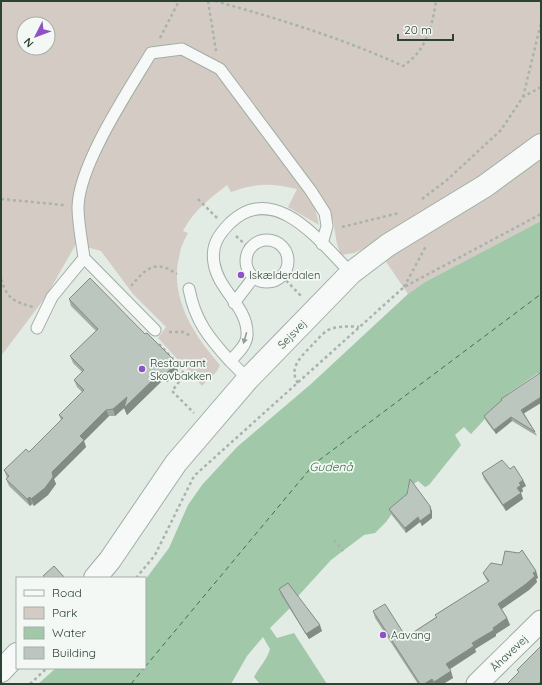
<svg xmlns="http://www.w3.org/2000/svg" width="542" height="685" viewBox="0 0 542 685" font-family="Quicksand,sans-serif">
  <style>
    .green { fill: #d4cbc5; fill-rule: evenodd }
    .water { fill: #a1c8a8 }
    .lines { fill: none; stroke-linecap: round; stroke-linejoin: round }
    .ferry { stroke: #387445; stroke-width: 1; stroke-dasharray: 5 4; stroke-linecap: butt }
    .service-casing { stroke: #a1aea5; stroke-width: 13 }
    .minor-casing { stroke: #a1aea5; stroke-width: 23 }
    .tertiary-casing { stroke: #a1aea5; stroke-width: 24 }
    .path { stroke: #a9b3ad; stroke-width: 2.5; stroke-dasharray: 3 3; stroke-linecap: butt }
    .service { stroke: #f6f9f7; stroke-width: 11 }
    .minor { stroke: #f6f9f7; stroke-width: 21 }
    .tertiary { stroke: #f6f9f7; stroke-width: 22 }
    .wall { fill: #a1aba3 }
    .shaded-wall { fill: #838b85 }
    .building { fill: #bbc7be; stroke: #838b85 }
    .oneway { fill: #919e95 }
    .poi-dot { fill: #8e51c7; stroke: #f3f8f4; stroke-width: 1.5 }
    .labels { text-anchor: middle; stroke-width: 3.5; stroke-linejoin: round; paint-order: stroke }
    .poi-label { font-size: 11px; fill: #2c4233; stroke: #f3f8f4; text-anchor: start }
    .street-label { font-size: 11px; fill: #2c4233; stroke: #f3f8f4 }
    .water-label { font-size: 12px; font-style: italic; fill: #387445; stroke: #f3f8f4 }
  </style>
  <rect width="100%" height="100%" fill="#e3ebe5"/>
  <path class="green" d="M1,1h540v220l-116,61 -17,12 -34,-50 -20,9 -13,2 -4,-11 -4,-24 -19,-17 5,22 -31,-18 9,-18c-26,-6 -41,-6 -66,3l-4,-7c-18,14 -33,25 -44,46l5,2c-3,6 -7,13 -8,20 -12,43 13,81 40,112l-3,6 -15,15 -44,-48 8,-11 -33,-33 -32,-43 -25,-7 -29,51 -46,61zM24,24h24v24h-24z"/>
  <path class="water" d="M541,221v155l-3,-3 -29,20 -38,41 -7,-7 -9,8 6,10 -32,40 -4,2 -7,-6 -10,7 -1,3 4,8 -15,9 -10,14 -11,11 -11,2 -33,25 -42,46 1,2 -20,20 7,10 17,-5 33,51h-67l-6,-7c5,-10 13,-17 16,-28l-7,-12 -16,19 -16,28h-193l18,-16h89v-88l24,-32 19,-43 14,-20 35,-38 74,-63 97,-90 17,-12z"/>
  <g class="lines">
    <path class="ferry" d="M145,667l169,-203 227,-170
      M131,684l13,-16"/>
    <defs>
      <path id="service" d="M246 261a21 21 0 1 1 42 0a21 21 0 1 1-42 0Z
        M84,258l71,72
        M189,289c6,32 20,49 41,72
        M234,303l19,-25
        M37,328l15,-31 32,-39c-2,-16 -6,-34 -6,-51 1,-43 51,-117 73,-154l31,-4 38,20 91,122 14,22 2,13 -5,18
        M248,379l-18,-18c7,-7 18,-17 17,-28 0,-27 -29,-43 -33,-70 -3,-17 4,-28 16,-40 45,-43 91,20 121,50"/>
      <path id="minor" d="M477,684l64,-63"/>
      <path id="tertiary" d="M95,578l15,-18 66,-97 72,-84 103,-106 37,-28 97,-59 56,-41
        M1,671l16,-17"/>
    </defs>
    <use href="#service" class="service-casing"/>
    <use href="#minor" class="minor-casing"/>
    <use href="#tertiary" class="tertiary-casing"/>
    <path class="path" d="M208,1l8,50
      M215,1c64,18 127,37 188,65 23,-15 29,-39 33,-65
      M160,38l19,-37
      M523,97l18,-74
      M1,199l63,6
      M198,199l19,19
      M422,199l25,-19 54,-50 22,-33 18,-10
      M342,227l57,-14
      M236,236l13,12
      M282,276l20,21
      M1,279c7,21 12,22 32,28
      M131,286c9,-10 18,-24 35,-18 4,1 7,4 11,6
      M404,287l22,-41
      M169,332h14l8,4
      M159,344l24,26 -1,8 -10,13 22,22
      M298,383c-11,-16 6,-29 16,-40 4,-4 9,-10 14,-13 10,-4 20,-4 31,-3
      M334,540l9,11
      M136,578l19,-23 39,-79 210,-189 137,-73
      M30,684l17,-16"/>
    <use href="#service" class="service"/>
    <use href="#minor" class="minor"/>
    <use href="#tertiary" class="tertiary"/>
  </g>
  <path class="wall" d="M69,299l76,35 28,25 5,12 -11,11 -3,-3 -37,36 -3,-7 -9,8h-6l-25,25 2,6 -32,32 2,5 -8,11 -14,11 -2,-2 -2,2 -21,-20 -3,-7 1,-1 -3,-8 25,-18 32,-32 -2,-5 23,-23 -5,-5 -3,-7 8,-8 -9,-9 -3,-7 26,-25 -25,-25z
    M524,413l11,19 2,4 -25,-15 -16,13 -10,-13 -2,-5z
    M510,469l13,11 3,6 -4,2 1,3 -2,2 2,6 -17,12 -22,-32 -2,-6z
    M389,509l43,2v7l-10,8 -2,-4 -14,11 -15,-19z
    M536,571l2,7 -2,1 1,3 -8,8 -27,19 5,9 3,7 -14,9v2l-21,13 1,3 -27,18 4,8 -10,6h-25l-43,-66 -2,-7 33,26 30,-20 -1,-2 53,-33 -2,-3 -3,-6z
    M279,589l43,42 -13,8 -28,-44z"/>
  <path class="shaded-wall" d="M173,359l5,12 -11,11 -2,-7z
    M161,372l3,7 -37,36 -3,-7 -9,8 -2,-7 14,-12z
    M541,397v6l-18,11 -2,-4z
    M106,410l3,6 -25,25 2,6 -32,32 2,5 -8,11 -14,11 -3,-7 49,-63z
    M511,417l1,4 -16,13 -2,-4z
    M523,480l3,6 -4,2 1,3 -4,3 -2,-6 2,-5z
    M521,493l2,6 -17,12 -3,-6z
    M30,497l2,7 -2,2 -3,-7z
    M430,506l2,5v7l-10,8 -2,-5z
    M418,517l2,5 -14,11 -1,-5z
    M536,571l2,7 -2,1 1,3 -8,8 -29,20 -2,-6z
    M507,618l3,7 -14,9v2l-21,13 1,3 -28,18 -2,-6 47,-36z
    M320,625l2,6 -13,8 -3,-5z
    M451,671l2,7 -10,6h-8l-1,-2z
    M432,679l2,5h-10z"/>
  <path class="building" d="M90,278l55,56 2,-1 26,26 -1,2 3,3 -10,11 -4,-3 -37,36 3,-11 -14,12 -7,1 -26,26 4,4 -32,32 1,5 -8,11 -14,11 -1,-2 -3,2 -21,-20 3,-3 -5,-6 22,-21 3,3 34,-34 -4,-3 25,-25 -10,-10 10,-10 -14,-14 28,-27 -29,-30z
    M540,373l1,2v22l-20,13 14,22 -24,-15 -17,13 -10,-14 18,-16 -1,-1z
    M502,460l8,9 4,-3 9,14 -4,3 2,2 -4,3 4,5 -18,12 -21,-32z
    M410,479l20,27 1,7 -11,8 -2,-4 -13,11 -16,-19 18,-15z
    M522,550l14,21 -3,2 2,3 -9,8 -28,20 9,14 -14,10 1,2 -22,13 2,3 -28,18 5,7 -17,11 -2,-3 -8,5h-4l-47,-73 12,-7 21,33 31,-20 -2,-2 54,-34 -6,-8 8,-10 11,2 3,-14 14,2z
    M54,566l11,12h-20l-2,-2z
    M288,583l32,42 -14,9 -27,-45z
    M541,646v35l-3,3h-31l12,-12 -2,-2z"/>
  <defs><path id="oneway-solid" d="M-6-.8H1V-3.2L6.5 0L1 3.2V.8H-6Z"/></defs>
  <use class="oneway" href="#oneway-solid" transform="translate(245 338) rotate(106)"/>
  <g class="poi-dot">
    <circle cx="241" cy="275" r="4"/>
    <circle cx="142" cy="369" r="4"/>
    <circle cx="383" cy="635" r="4"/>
  </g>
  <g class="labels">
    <g class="poi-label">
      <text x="249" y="279">Iskælderdalen</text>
      <text x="150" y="367">Restaurant<tspan x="150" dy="13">Skovbakken</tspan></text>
      <text x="391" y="639">Aavang</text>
    </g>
    <g class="street-label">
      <text transform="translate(292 334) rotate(-46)" y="4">Sejsvej</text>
      <text transform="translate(509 653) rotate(-44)" y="4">Åhavevej</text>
    </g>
    <g class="water-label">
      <text x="331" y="471">Gudenå</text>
    </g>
  </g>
  <rect width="542" height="685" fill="none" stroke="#2c4233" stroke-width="4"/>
  <rect x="16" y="577" width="130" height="92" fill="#f3f8f4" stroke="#a3afa7"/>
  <rect x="24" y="590" width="20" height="6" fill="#f6f9f7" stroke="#a3afa7"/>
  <text x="52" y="597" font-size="12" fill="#2c4233">Road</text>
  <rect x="24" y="607" width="20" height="12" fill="#d4cbc5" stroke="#a3afa7"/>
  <text x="52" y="617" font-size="12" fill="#2c4233">Park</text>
  <rect x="24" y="627" width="20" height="12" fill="#a1c8a8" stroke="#a3afa7"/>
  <text x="52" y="637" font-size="12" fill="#2c4233">Water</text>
  <rect x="24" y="647" width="20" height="12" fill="#bbc7be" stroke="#a3afa7"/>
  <text x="52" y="657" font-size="12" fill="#2c4233">Building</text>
  <g transform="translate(36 36) rotate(228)"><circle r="19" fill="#f3f8f4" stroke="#a3afa7"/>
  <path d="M0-3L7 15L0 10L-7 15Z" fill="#8e51c7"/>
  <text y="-6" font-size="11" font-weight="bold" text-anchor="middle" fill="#2c4233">N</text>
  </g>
  <path d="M398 34v6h55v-6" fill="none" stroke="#2c4233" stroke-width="2"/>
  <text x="404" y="34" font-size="12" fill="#2c4233" stroke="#f3f8f4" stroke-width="3" paint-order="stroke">20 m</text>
</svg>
